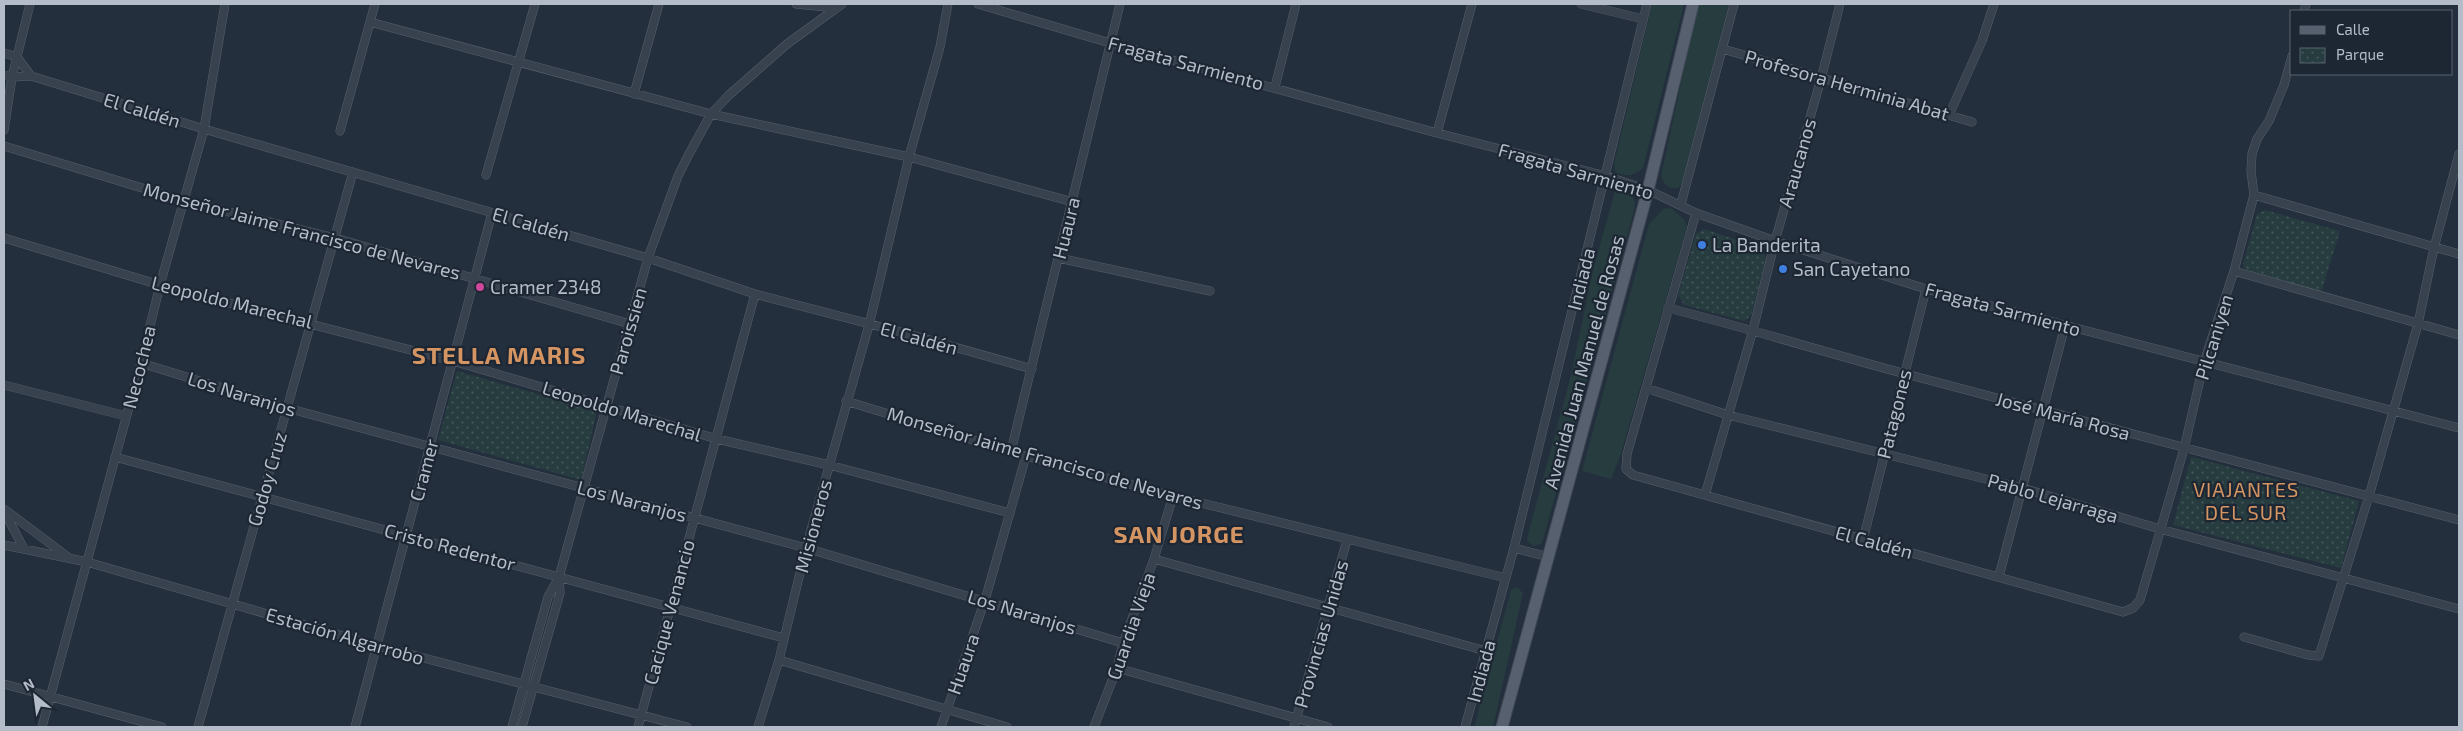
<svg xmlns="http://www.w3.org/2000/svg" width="2463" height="731" viewBox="0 0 2463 731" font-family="'Exo 2',sans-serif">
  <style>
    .grass { fill: #263c3f }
    .park { fill: url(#park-dots) }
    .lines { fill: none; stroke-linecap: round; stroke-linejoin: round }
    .street-casing { stroke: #565f6c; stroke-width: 9 }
    .primary-casing { stroke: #414a57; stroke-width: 13 }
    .street { stroke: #38414e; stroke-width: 8 }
    .primary { stroke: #56606e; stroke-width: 11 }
    .shop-dot { fill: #3f7fe0; stroke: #1d2633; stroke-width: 2 }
    .hotel-dot { fill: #d1479c; stroke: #1d2633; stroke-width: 2 }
    .labels { text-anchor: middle; stroke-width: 4.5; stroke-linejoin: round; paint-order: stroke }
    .street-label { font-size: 19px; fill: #b4bcc9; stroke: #1d2633 }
    .poi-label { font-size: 19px; fill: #b4bcc9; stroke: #1d2633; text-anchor: start }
    .neighbourhood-label { font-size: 20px; letter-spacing: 1px; fill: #d59563; stroke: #1d2633 }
    .district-label { font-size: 24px; font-weight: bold; letter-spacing: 1px; fill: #d59563; stroke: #1d2633 }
  </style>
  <defs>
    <pattern id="park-dots" width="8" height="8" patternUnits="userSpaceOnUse" patternTransform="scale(1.25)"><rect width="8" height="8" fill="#263c3f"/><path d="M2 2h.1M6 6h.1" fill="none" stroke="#435659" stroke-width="1.8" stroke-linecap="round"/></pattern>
  </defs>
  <rect width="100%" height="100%" fill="#242f3e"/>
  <path class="grass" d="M1652,4h32l-41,164c-9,8 -18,10 -28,3l-1,-7z
    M1698,4h31l-47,179 -4,5c-9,1 -14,-3 -17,-12z
    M1618,190l14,5 3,8 -1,8 -91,329 -2,4 -8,2 -5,-4 -1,-4 44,-163 22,-105 22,-79z
    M1671,208l13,11 3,7 -66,228 -10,25 -29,-8 67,-247 14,-15z
    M1514,588h4l5,5 -30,134h-19l37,-137z"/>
  <path class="park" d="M2265,210l75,21 -19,62 -74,-21 -4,-7 14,-51z
    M1704,229l57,19 5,10 -15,58 -7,5 -60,-16 -6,-10 18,-61z
    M457,371l140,40 -16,69 -143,-40z
    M2191,457l168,44 -18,67 -168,-43z"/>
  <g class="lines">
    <defs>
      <path id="street" d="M796,4l41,4
        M978,4l132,39 327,90 169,43 42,14 48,23 79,28 151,48 533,139
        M1581,4l62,15
        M2304,11l2,-7
        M370,22l341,92 198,43 164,45
        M1723,49l249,73
        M4,53l13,4 14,19
        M4,75l8,2 19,-1 173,53 444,129 107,36 157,41 120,34
        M1275,87l21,-83
        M634,94l25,-90
        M1949,115l33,-74 12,-37
        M4,130l8,-53 18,-73
        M340,131l35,-127
        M1437,133l35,-129
        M4,146l181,55 150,37 295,86
        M486,175l49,-171
        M2254,195l205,59
        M1681,204l53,-200
        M1696,213l-69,241 -1,15 7,6 490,137 10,-4 7,-8 44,-151 20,-87 30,-91 20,-76 -3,-24 1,-17 5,-15 12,-18 15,-36 8,-29
        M4,238l156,47 293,76 264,78 112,26 181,48
        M1059,258l151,33
        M2234,271l225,64
        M1668,308c80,20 159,45 238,66 184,49 369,97 553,146
        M141,363l146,45 519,140 317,95
        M4,385l122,31
        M1646,388l82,27 294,73 138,41 299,80
        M846,401l176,54 151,41 333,82
        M1011,451l109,-447
        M115,457l669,181
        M1705,495l48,-165 22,-89 46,-162 19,-75
        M4,509l64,48
        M4,511l20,38
        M1863,540l63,-251
        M4,545l83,17 291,84 309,81
        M1514,548l35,9
        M1154,559l332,92
        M1999,576l66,-250
        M2244,637l64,18 11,1 50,-160 49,-172 16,-76 25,-94
        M779,660l228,67
        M1117,668l211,59
        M4,684l158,43
        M42,727l99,-364 19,-78 44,-156 21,-125
        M198,727l155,-555
        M355,727l137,-514
        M512,727l36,-130 11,-20 89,-319 30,-82 11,-22 22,-40 18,-19 58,-51 55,-40
        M522,727l38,-134 -1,-16
        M638,727l117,-433
        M758,727l21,-67 27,-112 63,-223 40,-168 31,-110 8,-43
        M941,727l44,-127 41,-144
        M1094,727l23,-59 6,-25 31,-84 19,-63
        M1294,727l53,-187
        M1465,727l49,-179 133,-544"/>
      <path id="primary" d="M1502,727l146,-537 45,-186"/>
    </defs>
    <use href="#street" class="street-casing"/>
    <use href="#primary" class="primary-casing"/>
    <use href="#street" class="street"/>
    <use href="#primary" class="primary"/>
  </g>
  <g class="shop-dot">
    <circle cx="1702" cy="245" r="5"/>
    <circle cx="1783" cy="269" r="5"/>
  </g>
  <circle class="hotel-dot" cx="480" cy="287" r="5"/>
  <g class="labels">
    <g class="street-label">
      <text transform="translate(1186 63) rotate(15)" y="7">Fragata Sarmiento</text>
      <text transform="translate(1847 85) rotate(16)" y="7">Profesora Herminia Abat</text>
      <text transform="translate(142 110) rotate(17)" y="7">El Caldén</text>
      <text transform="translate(1797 163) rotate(-74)" y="7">Araucanos</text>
      <text transform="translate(1576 171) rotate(16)" y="7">Fragata Sarmiento</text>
      <text transform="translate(531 224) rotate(16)" y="7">El Caldén</text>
      <text transform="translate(1066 228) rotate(-76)" y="7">Huaura</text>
      <text transform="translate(302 231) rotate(15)" y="7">Monseñor Jaime Francisco de Nevares</text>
      <text transform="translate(1581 279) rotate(-76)" y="7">Indiada</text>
      <text transform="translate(232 302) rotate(14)" y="7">Leopoldo Marechal</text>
      <text transform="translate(2003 309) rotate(15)" y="7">Fragata Sarmiento</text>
      <text transform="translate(628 331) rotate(-74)" y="7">Paroissien</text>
      <text transform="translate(2214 337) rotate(-73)" y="7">Pilcaniyen</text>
      <text transform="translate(919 338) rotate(15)" y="7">El Caldén</text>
      <text transform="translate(1584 362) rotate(-75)" y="7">Avenida Juan Manuel de Rosas</text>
      <text transform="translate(139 367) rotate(-76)" y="7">Necochea</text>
      <text transform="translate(242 394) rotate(17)" y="7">Los Naranjos</text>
      <text transform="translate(622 411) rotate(17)" y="7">Leopoldo Marechal</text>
      <text transform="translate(1894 414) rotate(-76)" y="7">Patagones</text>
      <text transform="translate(2063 416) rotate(15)" y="7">José María Rosa</text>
      <text transform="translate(1045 458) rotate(16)" y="7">Monseñor Jaime Francisco de Nevares</text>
      <text transform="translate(424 470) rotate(-75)" y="7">Cramer</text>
      <text transform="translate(267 479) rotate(-74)" y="7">Godoy Cruz</text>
      <text transform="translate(2053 498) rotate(16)" y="7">Pablo Lejarraga</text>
      <text transform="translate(632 501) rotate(15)" y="7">Los Naranjos</text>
      <text transform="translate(813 526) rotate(-75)" y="7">Misioneros</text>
      <text transform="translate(1874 542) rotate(15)" y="7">El Caldén</text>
      <text transform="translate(450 547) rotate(15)" y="7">Cristo Redentor</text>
      <text transform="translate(669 612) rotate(-75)" y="7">Cacique Venancio</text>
      <text transform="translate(1022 612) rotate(17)" y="7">Los Naranjos</text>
      <text transform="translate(1131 626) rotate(-71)" y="7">Guardia Vieja</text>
      <text transform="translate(1321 634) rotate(-74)" y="7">Provincias Unidas</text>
      <text transform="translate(345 636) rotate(16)" y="7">Estación Algarrobo</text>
      <text transform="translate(963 664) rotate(-71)" y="7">Huaura</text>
      <text transform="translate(1481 671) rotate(-75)" y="7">Indiada</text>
    </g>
    <g class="poi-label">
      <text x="1712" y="252">La Banderita</text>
      <text x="1793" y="276">San Cayetano</text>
      <text x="490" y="294">Cramer 2348</text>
    </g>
    <g class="neighbourhood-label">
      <text x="2246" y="497">VIAJANTES<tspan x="2246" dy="23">DEL SUR</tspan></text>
    </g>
    <g class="district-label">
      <text x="499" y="364">STELLA MARIS</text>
      <text x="1179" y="543">SAN JORGE</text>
    </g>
  </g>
  <rect width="2463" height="731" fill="none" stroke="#b4bcc9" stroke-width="10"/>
  <rect x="2290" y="10" width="162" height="65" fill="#1d2633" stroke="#59626f"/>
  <rect x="2300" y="26" width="25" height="8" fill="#56606e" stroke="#59626f"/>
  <text x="2336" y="35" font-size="15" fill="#b4bcc9">Calle</text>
  <rect x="2300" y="48" width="25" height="15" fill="url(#park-dots)" stroke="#59626f"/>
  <text x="2336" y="60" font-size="15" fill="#b4bcc9">Parque</text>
  <g transform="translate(35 696) rotate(331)" stroke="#1d2633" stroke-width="4" paint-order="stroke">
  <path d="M0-4L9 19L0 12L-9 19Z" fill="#b4bcc9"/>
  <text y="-8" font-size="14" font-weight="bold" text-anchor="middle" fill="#b4bcc9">N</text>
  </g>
</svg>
